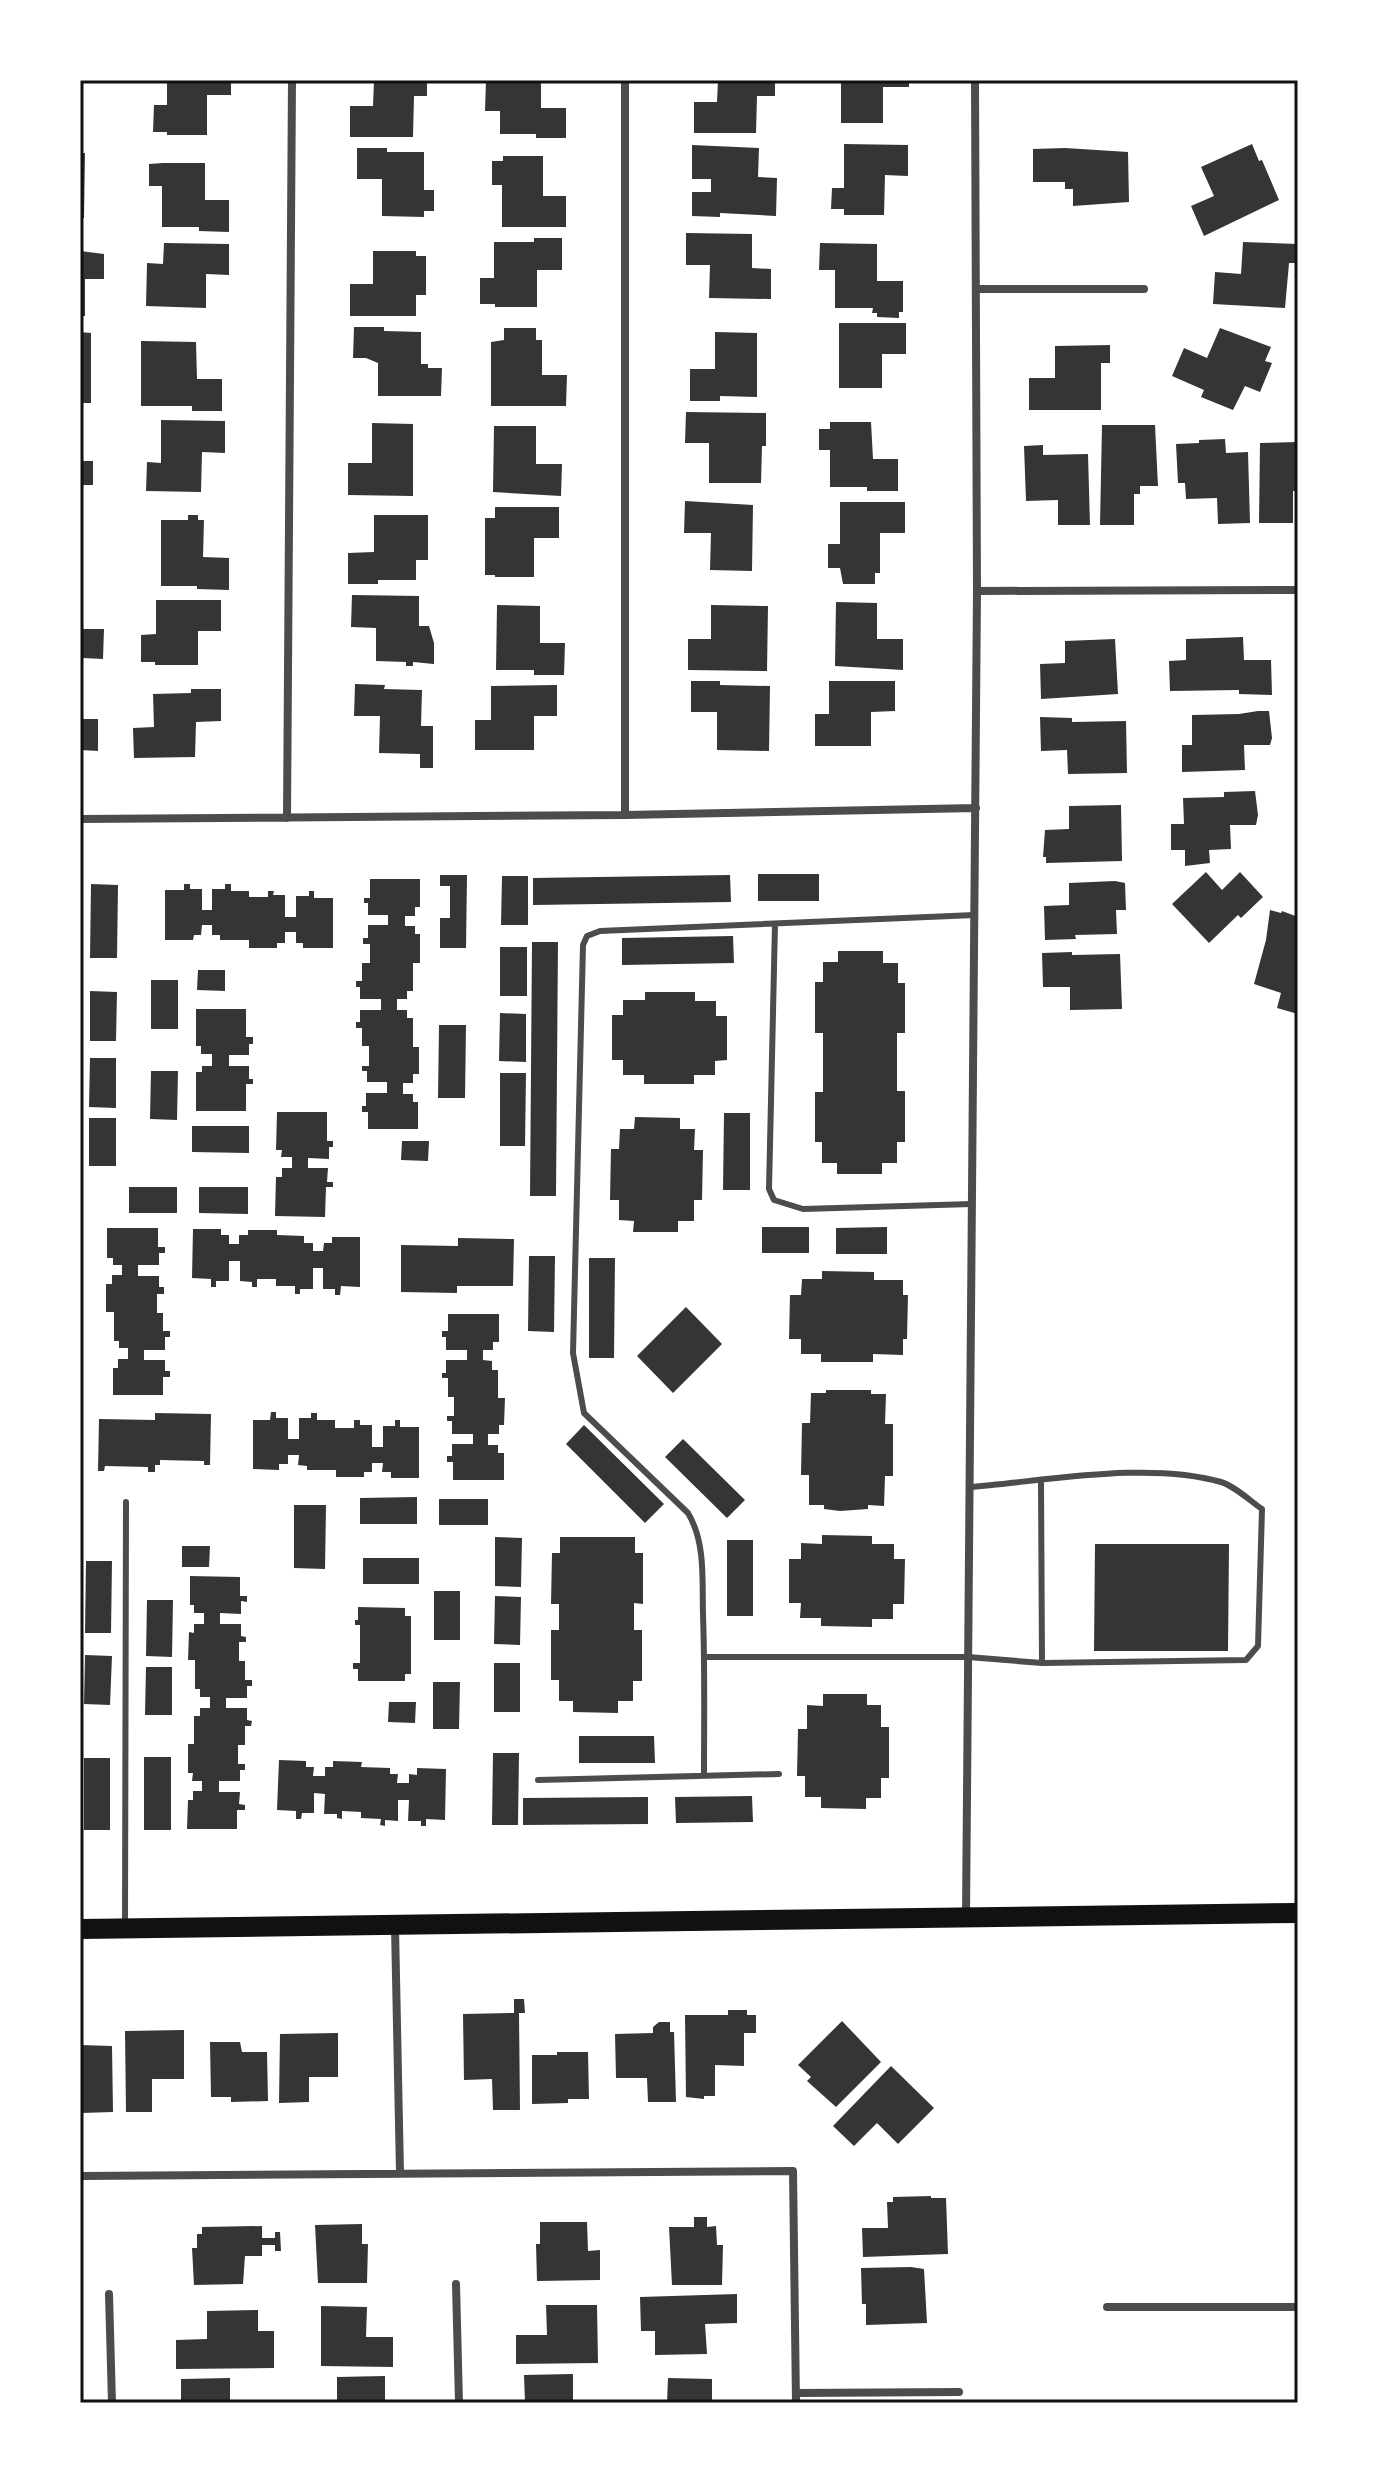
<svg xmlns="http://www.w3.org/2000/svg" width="1378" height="2483" viewBox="0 0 1378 2483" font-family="'Noto Sans',sans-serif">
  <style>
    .building { fill: #353535 }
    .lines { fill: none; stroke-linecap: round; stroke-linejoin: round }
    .service { stroke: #4c4c4c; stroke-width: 6 }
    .minor { stroke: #4c4c4c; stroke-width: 8 }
    .primary { stroke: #111; stroke-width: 20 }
    .neatline { fill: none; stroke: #111; stroke-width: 3 }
  </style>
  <rect width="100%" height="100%" fill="#fff"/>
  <path class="building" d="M80,80h3v52h-3z
    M167,80h64v15h-24v40h-40v-3h-14l1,-27h13z
    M374,80h53v16h-13l-1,41h-63v-31h23z
    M486,80h55v28h25v30h-30v-4h-36v-23h-15z
    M718,80h57v16h-18l-1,37h-62v-31h23z
    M841,80h68v7h-26v36h-42z
    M844,144l64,1v31l-23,-1 -1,40h-40v-6h-13l1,-21h12z
    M1252,144l7,17 3,-1 17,40 -75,36 -13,-30 23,-10 -13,-29z
    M692,145l67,3 -1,29 19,1 -1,38 -56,-3v4l-28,-1v-24h19v-13h-19z
    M357,148h30v4h37v38h10v21h-10v6l-42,-1v-37h-25z
    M1065,148l63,4 1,50 -56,4v-17h-8v-7h-32v-33z
    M80,153h5l-1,65h-4z
    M503,156h40v40h23v31h-64v-42h-10v-24h11z
    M163,163h42v37h24v32l-30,-1v-4h-37v-41h-13v-22z
    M686,233l66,1v34l19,1v30l-62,-1 1,-33h-24z
    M534,238h28v32h-25v37h-42v-3h-15v-26h14v-36h40z
    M1243,242l55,2 -1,19h-8l-4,45 -72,-4 2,-32 26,2z
    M164,243l65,1v31l-23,-1v34l-60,-2 1,-43 16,1z
    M820,243l57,1v37h26v31h-4v6l-22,-1v-4h-5l1,-5h-38v-38h-16z
    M80,251l24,3v25h-19v37h-5z
    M373,251h43v5h10v39h-10v21h-66v-32h23z
    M839,323h67v31h-24v34h-43z
    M354,327h30v4l37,1v32h7v4h14l-1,28h-63v-33l-12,-5h-13z
    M504,328h32v12h6v35h25l-1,31h-75v-64l13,-2z
    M1220,328l51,19 -6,14 7,2 -12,29 -15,-6 -12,24 -32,-13 3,-7 -32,-14 12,-28 23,10z
    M80,332l11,1v70h-11z
    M715,332l42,1v64l-37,-1v5h-30v-32h25z
    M141,341l55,1 1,37h25v32h-30v-5h-51z
    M1110,345v18h-9v47h-72v-32h26v-32z
    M686,412l80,1v33h-4l-1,37h-52v-40h-24z
    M161,420l64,1v32l-23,-1 -1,40 -55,-1 1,-29 14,1z
    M830,422h41l2,37h25v32h-31v-4h-37v-37h-11v-21h11z
    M372,423l41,1v72l-65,-1v-32h24z
    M1102,425h53l3,61h-18v8h-6v31h-34z
    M494,426h42v38h26l-1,32 -68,-4z
    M1225,439l1,14 22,-1 2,71 -32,1 -1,-26 -31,1 -1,-16h-7l-2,-39 23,-1v-3z
    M1298,442v49h-5v32h-34l1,-80z
    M1043,445v10l45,-1 2,71h-32v-25l-32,1 -2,-55z
    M80,461h13v24h-13z
    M685,501l68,4 -1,66 -42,-1 1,-37h-27z
    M840,502h65v31h-25v40h-5v11h-32l-3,-16h-12v-24h12z
    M495,507h64v31h-25v39h-39v-2h-10v-57h10z
    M188,515h10v5h6l-1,37 26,1v32l-32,-1v-3h-36v-66h27z
    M374,515h54v45h-12v20h-38v4h-30v-31l26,-1z
    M352,595l67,1v30h10l5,17v21l-21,-2v4h-7v-4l-30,-1v-33l-25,-1z
    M156,600h65v31h-23v34h-43v-3h-14v-27l15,-1z
    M836,602l41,1v36h26v31l-68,-4z
    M80,604h3v25h21l-1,30 -20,-1v11h-3z
    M497,605l43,1v37h25l-1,32h-30v-5h-38z
    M711,605l57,1 -1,65 -79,-1v-31h23z
    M1243,637l1,23h27l1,35 -33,-1v-4l-69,1 -1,-30 17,-1v-21z
    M1115,639l3,55 -77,5 -1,-35 25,-1v-22z
    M691,681h29v4l50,1 -1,65 -52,-1v-38h-26z
    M829,681h66v30l-24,1v34h-56v-32h14z
    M355,684l30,1 -1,4 38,1 -1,36h12v42h-13v-14l-41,-1 1,-37h-26z
    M557,685v31h-23v34h-59v-30h16v-34z
    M191,689h30v32l-25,1 -1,35 -61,1 -1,-30 21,-1 -1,-33 38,-1z
    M1258,711h11l3,27 -2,7h-26l1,25 -63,2v-27h10v-30l47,-1z
    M1040,717l32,1v4l54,-1 1,52 -59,1 -1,-24 -26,1z
    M80,719h18v32l-18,-1z
    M1255,791l3,24 -2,10h-26l1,24 -22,1 1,13 -25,3v-16h-14v-26h13l-1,-26 41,-1v-5z
    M1121,805l1,56 -76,2v-6h-3l2,-27 24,-1v-23z
    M1206,872l16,18 18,-18 23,25 -22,21 -3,-3 -29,28 -37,-39z
    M758,874h61v27h-61z
    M440,875h27l-1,73h-26v-30h10v-32h-10z
    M730,875l1,27 -198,3v-27z
    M502,876h26v49h-27z
    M370,879h50v28h-5v9h-10v10h10v8h5v29h-7v28h-6v8h-10v11h10v8h6v29h6v27h-6v9h-10v11h10v8h5v27h-50v-17h-6v-6h4v-13h21v-11h-20v-11h-5v-5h7v-20h-7v-18h-6v-6h4v-12h21v-11h-21v-12h-4v-6h6v-18h8v-19h-7v-6h5v-13h20v-10h-20v-12h-4v-5h6z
    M1115,881l10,2 1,27h-10l1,24 -42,1 1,4 -31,1 -1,-34 25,-1v-22z
    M91,884l27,1 -1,73h-27z
    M184,884h6v5h12v21h10v-21h13v-5h6v7h18v6h19v-6h6l-1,4h12v22h11v-21h13v-5h5v7h19v50h-30v-5h-7v-11h-11v11h-8v5h-28v-8h-29v-5h-8v-10h-10l-1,10h-7l-1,5h-28v-50h19z
    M1270,910l11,3 1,-2 16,6v97l-21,-6 4,-15 -27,-9 12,-44z
    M733,936l1,27 -112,2v-27z
    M532,942h26l-2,254h-26z
    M500,947h27v49h-27z
    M838,951h45v12h15v20h7v50h-8v58h8v51h-8v21h-15v11h-45v-11h-15v-21h-7v-50h8v-59h-8v-51h8v-20h15z
    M1072,952v3l48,-1 2,55 -52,1v-23h-27l-1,-34z
    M198,970h27v21l-28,-1z
    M151,980h27v49h-27z
    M90,991l27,1 -1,49h-26z
    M645,992h50v9h21v15h11v44l-12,1v14h-21v9h-50v-9h-21v-15h-11v-45h11v-15h22z
    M196,1009h50v28h7v7h-4v11h-20v11h20v13h4v5h-7v27h-50v-39h6v-6h10v-12h-11v-8h-5z
    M500,1013l26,1v48l-27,-1z
    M439,1025h27l-1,73h-27z
    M90,1058h26v50l-27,-1z
    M151,1071h27l-1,49 -27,-1z
    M500,1073h26l-1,73h-25z
    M277,1112h50v29h6v6h-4v12l-21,-1v10h20l-1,14h6v5h-7l-1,30 -50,-1 1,-39h6v-9h10v-11h-11l1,-7h-6z
    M724,1113h26v77h-27z
    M635,1117l45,1v11h15l-1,21h9l-1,50h-8v21h-16v11h-45l1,-11 -15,-1v-20h-9l1,-51h8l1,-20h14z
    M89,1118h27v48h-27z
    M192,1126h57v27l-57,-1z
    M402,1141h27l-1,20 -27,-1z
    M129,1187h48v26h-48z
    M199,1187h49v27l-49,-1z
    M762,1227h47v26h-47z
    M887,1227v27h-51v-26z
    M107,1228h51v19h7v6h-6v12h-21v11h21v11h5v7h-7v19h6v18h7v6h-5v13h-21v10h21v11h5v6h-7v18h-50v-27h5v-9h10v-11h-9v-7h-5v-29h-8v-28h6v-9h10v-10h-9v-7h-6z
    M193,1229h28v6h8v9h10v-9h9v-5h29v5l27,1v7h9v8h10l1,-8h8v-6h28v50l-19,-1 -1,9h-5v-6h-12v-21h-10v21h-13v5h-5v-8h-19v-7h-19v8h-5v-5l-12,-1v-20h-11v20h-13v6h-5v-8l-19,-1z
    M458,1238l56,1 -1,47h-56v7l-56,-1v-47l57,1z
    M529,1256h26l-1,76 -26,-1z
    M589,1258h26l-1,100h-25z
    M822,1271l52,1v8h29v15h5l-1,44h-4v16l-30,-1v8h-52v-8h-20v-15h-12l1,-44h11l1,-16h20z
    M686,1307l36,37 -49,49 -36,-37z
    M448,1314h51v28h-6v8h-10v10l9,1v9h6v28h7l-1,27h-5v9h-11v11h10v8h6v27h-51v-18h-6v-6h5v-12h21v-10h-21v-13h-5v-5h7v-19h-6v-19h-6v-5h4v-13h21v-10h-21v-13h-4v-6h6z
    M826,1390h45v4h15l-1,30h8v52h-8l-1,30 -16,-1v4l-28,2 -16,-2v-4h-15v-30h-8l1,-52h8l1,-30h15z
    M271,1412h5v6h12v21h11v-21h12v-5h6v7h18v8h19v-8h6v5h12v22h11v-21h12v-6h5v7h19v51h-28v-6h-9l1,-9h-11v9h-8v5h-28v-7h-29v-4l-9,-1 1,-10h-11v9h-9v6l-26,-1v-49h17z
    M155,1413l56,1 -1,51h-6v-4l-44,-1v5h-5v7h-7v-5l-43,-1 -1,5h-6l1,-52 56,1z
    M584,1425l80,79 -19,19 -79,-79z
    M683,1439l62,61 -18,18 -62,-61z
    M417,1497v27h-57v-26z
    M439,1499h49v26h-49z
    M294,1505h32l-1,64 -31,-1z
    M822,1535l50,1v8h22v15h11l-1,45h-11v15h-21v8l-51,-1v-8h-21l1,-15h-12v-44h12v-16l21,1z
    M495,1537l27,1 -1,49 -26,-1z
    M560,1537h75v16h8v51l-9,-1v27h8v51h-9v20h-15v12l-45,-1v-11h-14v-21h-8v-50h8v-26h-8l1,-51h8z
    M727,1540h26v76h-26z
    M1095,1544h134l-1,107h-134z
    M182,1546h28l-1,21h-27z
    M363,1558h56v26h-56z
    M86,1561h26l-1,72h-26z
    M190,1576l50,1v19h7v6l-6,-1v13l-21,-1v11h21v12l5,1v5h-7v19h6v19h7v6h-5v12h-21v10h21v12l5,1 -1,5h-6v19h-7v19h7v6h-5v11h-21v11h21l-1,12 6,1v5h-8v19h-50l1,-29h5v-9h9v-10h-10l1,-8h-5v-29h6v-28h6v-8h10v-11h-10v-8h-5v-29h-7l1,-28 5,1v-9h10v-11h-10v-8h-4z
    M434,1591h26v49h-26z
    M495,1596l26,1 -1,48 -26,-1z
    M147,1600h26l-1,57 -26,-1z
    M358,1607l47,1v8h6v58h-6v7h-47v-12h-5v-6h7v-38h-5v-5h3z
    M85,1655l27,1 -2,49 -26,-1z
    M494,1663h26v49h-26z
    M146,1667h26v48h-27z
    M433,1682h27l-1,47h-26z
    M823,1694h44v11h14v22h8v51h-8v20h-15v11l-45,-1v-11h-16v-21h-8l1,-47h9v-24l16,1z
    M389,1702h27l-1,21 -27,-1z
    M579,1736h75l1,27h-76z
    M493,1753h26l-1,72h-26z
    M144,1757h27v73h-27z
    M84,1758h26v72h-26z
    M279,1760l27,1v6h8l-1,9h12v-9h8v-6l29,1 -1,5 29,1v6h8l-1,9h12v-9l8,1v-7l29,1 -1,51 -19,-1v7h-5v-5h-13l1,-21h-11v21l-13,-1v6l-5,-1 1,-6 -20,-1v-6l-19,-1v8l-5,-1v-4h-13l1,-20 -11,-1v20h-12l-1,6h-5v-8l-19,-1z
    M752,1796l1,26 -77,1 -1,-26z
    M648,1797v27l-125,1v-27z
    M514,1999h10l1,14h-6l1,97h-27l-1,-31 -28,1 -1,-66 51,-1z
    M728,2010h19v5h9v18h-12v33l-29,-1v31h-11v3l-18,-2 -1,-82h43z
    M842,2021l39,41 -45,45 -29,-26 4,-4 -13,-12z
    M659,2022h11v10h4l2,70h-28l-1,-24h-31l-1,-44 38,-1v-6z
    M184,2030v49h-32v33h-26l-1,-81z
    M338,2033v44h-29v25l-30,1 1,-69z
    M210,2042h30l2,10h25l1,49 -37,1v-5h-20z
    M80,2045l32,1 1,66 -32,1z
    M557,2052h31l1,47h-21v4l-36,1v-49h25z
    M891,2066l43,42 -36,36 -21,-21 -23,23 -21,-20z
    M931,2196v2h15l2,56 -85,3 -1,-29h26l-1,-26h6v-5z
    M694,2217h13v10l9,-1 1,19h6l-1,40h-50l-3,-58h25z
    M540,2222h47l1,29 12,-1v30l-63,1 -1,-37h4z
    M362,2224v20h6l-1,39h-49l-3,-58z
    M262,2226v12h13v-6h5l1,19h-6v-6h-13v11h-17l-2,28 -49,1 -2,-37h5v-14h5v-7z
    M911,2267l13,2 3,54 -61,2v-21h-4l-1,-36z
    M737,2294v29l-32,1 2,30 -52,1v-24h-14l-1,-34z
    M546,2305h51l1,58 -82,1v-29h31z
    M321,2306l46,1 -1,30h27v30l-72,-1z
    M258,2310v21h16v37l-98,1v-29l31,-1v-28z
    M573,2374v26h3v3h-51l-1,-28z
    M385,2376v27h-48v-26z
    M230,2378v25h-49v-24z
    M668,2378l44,1v24h-45z"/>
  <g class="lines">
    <path class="service" d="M775,924l-6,265 5,11 29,9 169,-5
      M1041,1482l1,181
      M704,1657h264l74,6 204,-3 12,-14 4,-137c-12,-8 -27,-23 -41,-27 -73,-21 -175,-1 -251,5
      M704,1776c0,-54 1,-107 -1,-161 -1,-34 3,-72 -15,-102l-104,-100 -11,-60 10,-408 4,-9 13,-5 375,-16
      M538,1780l241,-6
      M125,1925l1,-423"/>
    <path class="minor" d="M976,289h168
      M977,591l321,-1
      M625,815v-735
      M287,818l5,-738
      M80,819l545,-4 351,-7
      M966,1915l11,-1324 -2,-511
      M395,1927l5,246
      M80,2176l713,-5 3,232
      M456,2284l3,119
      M109,2294l3,109
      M1107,2307h191
      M796,2393l163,-1"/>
    <path class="primary" d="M80,1929l1218,-16"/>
  </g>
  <rect width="1378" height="2483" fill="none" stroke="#ffffff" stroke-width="164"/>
  <rect x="82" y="82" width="1214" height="2319" class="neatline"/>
</svg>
